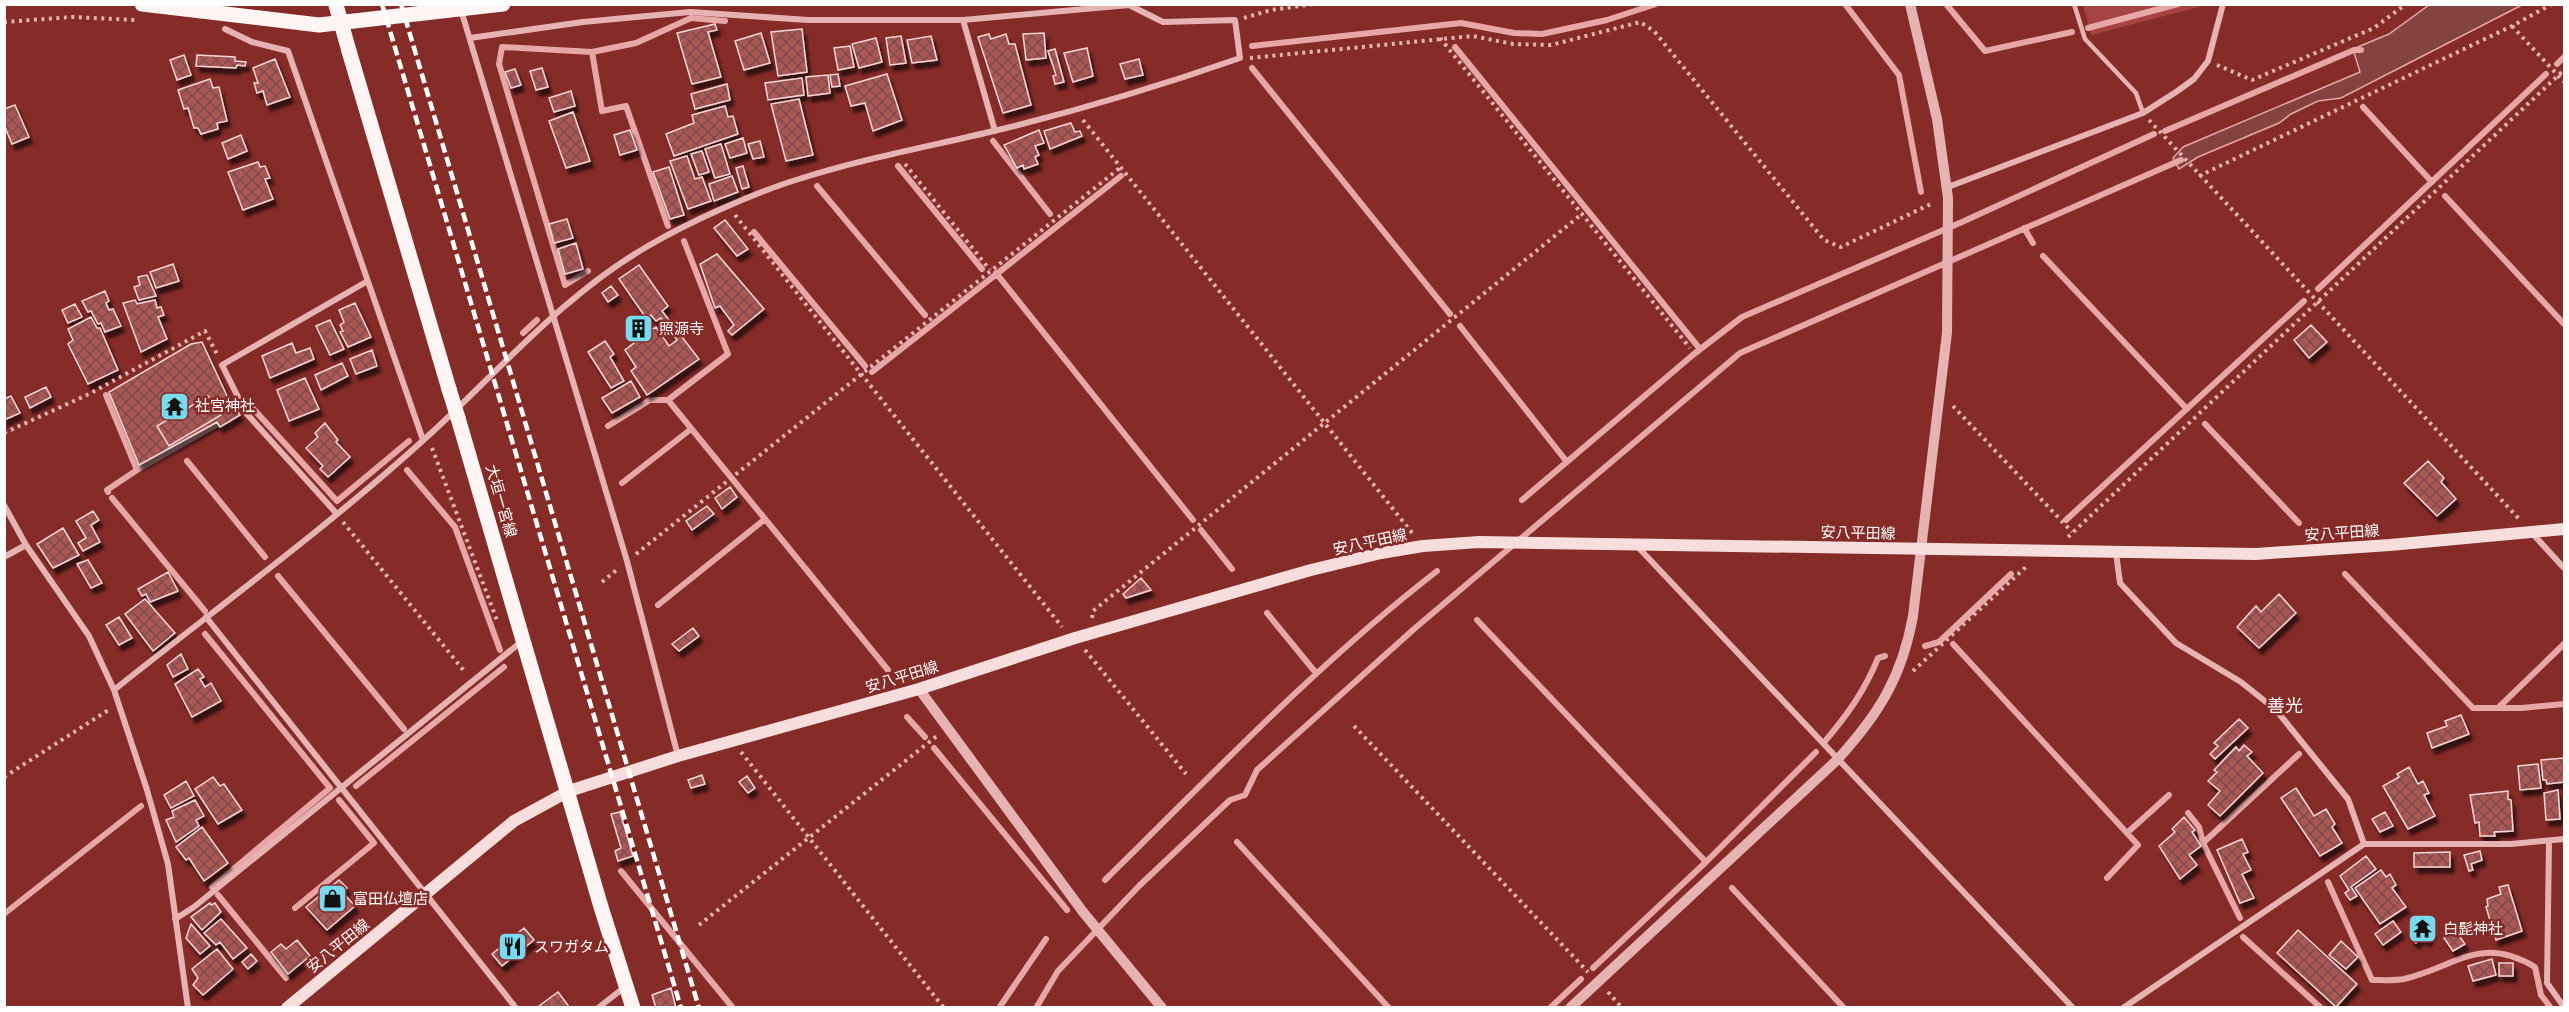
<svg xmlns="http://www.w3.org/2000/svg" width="2569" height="1012" viewBox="0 0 2569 1012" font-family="'Titillium Web','Noto Sans JP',sans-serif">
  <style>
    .green { fill: #a54442 }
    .water { fill: #844240; stroke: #e8a7a7; stroke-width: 1.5 }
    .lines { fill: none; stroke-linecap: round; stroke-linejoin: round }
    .stream { stroke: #e8a7a7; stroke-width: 6 }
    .building { fill: url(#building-cross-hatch); stroke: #f6d6d6; stroke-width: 1.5; filter: url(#shadow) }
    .path { stroke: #e7b3b2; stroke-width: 4; stroke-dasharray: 3 4.5; stroke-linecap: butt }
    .service { stroke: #e7b3b2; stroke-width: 4.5 }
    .minor { stroke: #e7b3b2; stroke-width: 6 }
    .tertiary { stroke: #e7b3b2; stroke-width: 10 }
    .secondary { stroke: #f7dddc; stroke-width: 12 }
    .primary { stroke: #fef5f4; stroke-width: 15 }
    .rail { stroke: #fff; stroke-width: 4.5; stroke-dasharray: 10 4.5; stroke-linecap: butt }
    .primary-bridge { stroke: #fef5f4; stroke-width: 15 }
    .labels { text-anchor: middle; stroke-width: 5; stroke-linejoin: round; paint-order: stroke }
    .poi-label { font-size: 15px; fill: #fff; stroke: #852b28; text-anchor: start }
    .street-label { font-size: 15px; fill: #fff; stroke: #852b28 }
    .quarter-label { font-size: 18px; fill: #fff; stroke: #852b28 }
  </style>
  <defs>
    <pattern id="building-cross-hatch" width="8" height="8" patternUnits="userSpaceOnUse" patternTransform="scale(1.5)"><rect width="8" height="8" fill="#ae5653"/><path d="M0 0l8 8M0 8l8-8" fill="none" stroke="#78504f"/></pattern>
    <filter id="shadow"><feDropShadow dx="3.5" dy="6" stdDeviation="1.5" flood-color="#0009"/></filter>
  </defs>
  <rect width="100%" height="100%" fill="#852b28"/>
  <path class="green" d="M2083,5v-1l123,1 -115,30z"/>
  <path class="water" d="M2429,5h93l-181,93 -23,3 -27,13 -12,9 -81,34 -19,12 -6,-11 10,-11 177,-75 -7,-23 36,-15z"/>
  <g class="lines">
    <path class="stream" d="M1845,4l54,71 22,117
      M1946,4l39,47 87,-19
      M2088,28l90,-24
      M1252,46l209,-23 53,10 28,1 65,-14 49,-16
      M1455,47l245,302
      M592,52l44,-9 55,-25 34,3
      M2557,64l7,-7
      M1252,68l198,246
      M2363,107l69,75
      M2165,131l189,-81h7
      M993,141l57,73
      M898,166l84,103
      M817,186l108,129
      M2445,196l119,128
      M2024,228l9,15
      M754,232l111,134
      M684,241l44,113 -60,46 220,270
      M2043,256l144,153
      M588,271l-23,14 -66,-221 3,-17 90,5 10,59 24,-5 42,120
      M996,273l197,247
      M2318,289l228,-215
      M1460,326l107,136
      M523,333l14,-13
      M872,372l249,-196
      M106,395l31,75 -30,20 1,2
      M249,404l88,97 72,-60
      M2205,424l94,99
      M608,426l42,-26h18
      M187,461l78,96
      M137,470l79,-45
      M407,470l48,57 45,123
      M622,483l69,-54
      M112,498l93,113
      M1522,500l172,-146 48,-37 220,-95 192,-88
      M2066,520l238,-219
      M1201,530l31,39
      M2345,574l128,134h49l42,-4
      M278,576l126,153
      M658,605l107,-86
      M1267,613l49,60
      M1477,620l229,242
      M205,634l125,154 -118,99
      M1953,644l185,201 -31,33
      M1925,646l14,-4 72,-68
      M2499,707l65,-63
      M907,717l18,20
      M1826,740c22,-26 39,-50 52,-82l7,-2
      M934,748l133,162
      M356,786l148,-119
      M2188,813l11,14 4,16 37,75
      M2127,833l42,-38
      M1237,842l152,166
      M2203,843l96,-89
      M621,871l112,137
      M1105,880c108,-106 212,-216 332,-309
      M2328,882l44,98c10,0 22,1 32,-1 52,-12 76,-45 131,-12l6,28 10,13
      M1732,888l112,120
      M218,895l68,83
      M295,908l79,-65 -35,-43
      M4,914l137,-108
      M2243,937l78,71
      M1593,968l113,-106 110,-110
      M999,1008l47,-69
      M1036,1008l22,-37 81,-85 91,-86 15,-5 12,-25 157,-141 326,-276 441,-193
      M1550,1008l31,-29"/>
  </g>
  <path class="building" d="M715,24l2,6 -9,2 13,45 -29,7 -15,-51z
    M802,29l5,43 -29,4 -7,-44z
    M761,33l9,30 -26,7 -9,-29z
    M1044,33l2,25 -20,2 -3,-26z
    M989,34l2,5 15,-5 3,10h6l16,61 -28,8 -25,-76z
    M901,36l5,27 -16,2 -4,-27z
    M931,36l6,24 -25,3 -5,-23z
    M876,38l6,24 -23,6 -7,-24z
    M850,46l4,21 -16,3 -4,-22z
    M1087,48l6,28 -20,6 -9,-29z
    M1055,49l9,33 -9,2 -2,-8 3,-1 -8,-24z
    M184,55l7,20 -14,5 -7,-20z
    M197,55l38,2v4l11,1 -1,4 -8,-1 -1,3 -40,-2z
    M275,59l15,38 -23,8 -4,-14 -6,2 -3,-10h4l-5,-15z
    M1139,59l4,16 -18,4 -5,-15z
    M542,68l6,19 -12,3 -6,-19z
    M515,69l6,16 -10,3 -6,-16z
    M838,74l2,12 -8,1 -2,-12z
    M887,74l15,46 -29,11 -8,-28 -14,3 -6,-20z
    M828,75l2,18 -22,3 -2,-19z
    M802,78l2,17 -36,5 -3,-17z
    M210,79l3,9 6,-1 8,34 -10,2 1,6 -17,5 -3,-6h-4l-6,-20 -4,1 -6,-19z
    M727,84l3,16 -35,9 -4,-15z
    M571,91l4,15 -21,6 -5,-14z
    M799,99l14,56 -27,6 -15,-57z
    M15,105l14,32 -17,7 -8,-19v-16z
    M725,106l3,11 5,-1 5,18 -64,22 -8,-22 28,-11 -2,-8z
    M573,112l17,49 -24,7 -17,-47z
    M1071,123l4,9 5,-1 2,5 -32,13 -6,-18z
    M630,130l7,20 -17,5 -6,-20z
    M1039,130l5,13 -9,3 4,9 -4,2 3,7 -14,5 -1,-4 -6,3 -13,-23z
    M241,135l6,16 -19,8 -6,-16z
    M743,138l4,15 -17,5 -5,-14z
    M760,141l4,16 -11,2 -5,-15z
    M721,144l9,30 -15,4 -10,-29z
    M702,151l7,21 -10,3 -8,-21z
    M687,156l8,23 7,-2 9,24 -23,8 -18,-48z
    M258,162l2,5 5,-1 5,12 -5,1 8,20 -30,11 -15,-38z
    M743,166l6,21 -7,2 -6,-21z
    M669,167l15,48 -14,4 -17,-47z
    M732,176l6,16 -24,9 -5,-17z
    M567,219l6,19 -19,5 -5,-19z
    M725,220l23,29 -11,7 -23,-28z
    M576,243l7,26 -18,5 -7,-25z
    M717,254l47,55 -32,26 -4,-4 6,-6 -14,-19 -5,2 -15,-44z
    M173,264l6,17 -23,7 -6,-16z
    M639,265l29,41 -6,5 37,48 -52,36 -16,-24 5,-4 -11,-17 9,-7 -8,-11 15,-11 7,11 8,-5 13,19 8,-6 -16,-22 -5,3 -5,-6 -5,3 -27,-39z
    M147,275l9,21 -17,4 -5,-13 6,-2 -2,-8z
    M611,286l7,9 -10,7 -6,-9z
    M105,291l4,10 -3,2 3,7 4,-1 8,17 -16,6 -4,-9 -3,1 -7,-13 -3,1 -6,-11z
    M135,300l2,4 18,-4 2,8 4,-1 3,8 -6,2 9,22 -26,13 -18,-49z
    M355,303l16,34 -23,10 -8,-15 3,-1 -3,-6 4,-3 -5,-12z
    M75,304l7,13 -14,6 -6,-13z
    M91,317l6,11h3l18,42 -30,14 -20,-40 5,-4 -5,-11z
    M330,320l14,29 -14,6 -14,-29z
    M2311,325l16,17 -18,16 -15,-18z
    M605,341l9,13 -4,3 14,24 -13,7 -23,-36z
    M202,342l25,54 13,19 -20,12 -3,-5 -78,43 -30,-73 82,-48z
    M292,343l4,10 14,-5 4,11 -44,19 -8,-22z
    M372,350l5,16 -21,8 -6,-15z
    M342,363l6,13 -27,14 -6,-15z
    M305,378l14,31 -30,12 -12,-31z
    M631,381l9,16 -28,16 -10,-15z
    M46,387l5,10 -21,11 -5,-11z
    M11,396l9,17 -16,7v-21z
    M208,396l13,19 -52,31 -12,-20z
    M325,423l13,17 -2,2 14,15 -22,20 -8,-8 3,-3 -17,-18 12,-11 -3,-4z
    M2428,461l16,17 -3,4 15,17 -19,17 -33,-33z
    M730,487l7,10 -15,12 -7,-11z
    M707,506l7,8 -22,16 -6,-9z
    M93,511l6,9 -8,5 9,17 -17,9 -5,-8 8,-5 -10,-17z
    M63,528l16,27 -26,13 -16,-24z
    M88,560l14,23 -11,5 -14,-24z
    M168,572l10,19 -28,11 -4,-8 -4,2 -4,-7z
    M1141,578l10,12 -25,8 -3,-4z
    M2279,594l17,19 -37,35 -22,-21 19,-21 5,6z
    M145,599l30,34 -22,18 -28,-37z
    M119,617l13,21 -13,7 -13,-20z
    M693,628l6,8 -20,15 -7,-7z
    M181,654l7,15 -15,8 -6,-12z
    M198,669l6,8 -4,2 5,8 6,-4 10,18 -29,16 -17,-33z
    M2461,715l8,19 -37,14 -5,-15 20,-7 -2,-5z
    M2239,719l9,9 -33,31 -5,-5 8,-8 -4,-3z
    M2244,745l8,7 -5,4 16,17 -43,43 -12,-11 12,-14 -12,-10 9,-9 -3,-2 22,-23 3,4z
    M2564,758v24l-17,2 -1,-4h-3l-2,-20z
    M2538,764l3,24 -21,2 -2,-24z
    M2409,767l9,17 5,-3 6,12 -5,2 11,21 -27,13 -25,-43 16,-9 -2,-3z
    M702,775l3,9 -14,4 -3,-8z
    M747,776l8,12 -7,5 -9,-11z
    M213,777l7,9 4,-2 18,26 -24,14 -23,-35z
    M186,781l8,15 -23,12 -7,-13z
    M2296,788l18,28 12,-7 9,15 -3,3 10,16 -22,13 -39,-58z
    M2558,790l2,29 -14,1 -2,-27z
    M2508,791v8l3,1 2,31 -19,1 1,4h-15l-1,-14 -4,1 -5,-28z
    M195,800l9,16 -8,4 3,6 -23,16 -10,-22 8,-3 -2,-6z
    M620,812l13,44 -15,5 -3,-10 6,-3 -10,-34z
    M2385,812l8,14 -13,6 -8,-13z
    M2184,817l11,13 -3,2 9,14 -12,9 8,10 -17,14 -21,-33 16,-14 -3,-3z
    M202,827l26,36 -24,18 -15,-23 -3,2 -10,-13z
    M2242,839l6,13 -5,2 8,16 -9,4 12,24 -14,5 -23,-53z
    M2480,851l2,9 -11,4 2,6 -4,1 -5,-16z
    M2450,852v15h-36v-14z
    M2366,856l10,13 -25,18 6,9 -7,4 -5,-7 4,-3 -9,-14z
    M2381,870l5,7 4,-3 6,11 -4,3 14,19 -26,17 -25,-36z
    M339,880l8,8 -5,4 13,14 -28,24 -21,-23z
    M2508,885l14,46 -26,9 -10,-33 2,-1 -1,-7 14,-5 -2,-7z
    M210,903l1,2 4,-2 6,9 -19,18 -11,-13z
    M2418,918l15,13 -6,10 -6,-4 -5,6 -6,-5 5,-7 -5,-3z
    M221,919l26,29 -14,11 -13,-17 -4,3 -12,-12z
    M2393,921l8,11 -18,13 -8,-11z
    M191,924l19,22 -10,8 -14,-16z
    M524,928l10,12 -32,26 -10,-12z
    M2298,930l59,54 -21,23 -59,-54z
    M2455,930l10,14 -12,7 -9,-13z
    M297,940l13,16 -22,18 -17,-22 10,-8 5,5z
    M2341,941l17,16 -12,12 -17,-14z
    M217,949l16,20 -30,26 -10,-10 5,-7 -6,-9z
    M251,954l6,7 -9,8 -6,-7z
    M2492,959l4,16 -23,6 -5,-15z
    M2499,963h14v13h-14z
    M671,988l5,20h-20l-4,-13z
    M558,992l12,16h-30l-1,-2z"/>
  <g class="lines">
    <path class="path" d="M1244,18l27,-8 43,-6
      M4,22l68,-5 64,3
      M2512,26l52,56
      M1440,38l250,310
      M1250,58l223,-22 40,8 38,1 89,-23 14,9 170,209 17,7 92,-44
      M2217,65l35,15 122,-52 32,-24
      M1083,120l330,414
      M2149,120l371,400
      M905,164l85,106
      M2199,176l313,-150 40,-22
      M735,215l327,412
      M1953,406l119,126
      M4,433l85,-39 116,-63 13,25
      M432,448l66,175
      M343,522l122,150
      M2068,537l496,-467
      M636,554l485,-387
      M602,582l17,-14
      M1092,618l1,-7 490,-398
      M1085,650l101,124
      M1913,671l114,-105
      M1354,726l234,246
      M741,752l203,256
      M4,777l106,-68
      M699,925l239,-190
      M1608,992l14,16"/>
    <path class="service" d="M2074,4l11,35 51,54 7,20"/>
    <path class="minor" d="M461,10l166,551 51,195
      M963,20l32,111
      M225,29l27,13 36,9 135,389
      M1948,187l195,-74 33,-21 18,-13 14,-18 15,-57
      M4,505l22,40 63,91 25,54 33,100 21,74 20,144
      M337,514l-91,-101 -24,-48 144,-83
      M2532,533l32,35
      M1637,546l436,462
      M2116,553l4,30 56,60 65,39 35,28 72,89 16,45
      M4,557l22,-12
      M206,617l310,391
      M114,690c105,-84 214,-163 314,-254 71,-65 135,-141 220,-190 41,-24 105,-53 151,-67 65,-21 133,-33 199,-49 82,-20 162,-44 242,-72l-5,-38 -72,2 -34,-17 -166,15h-155l-118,-8 -107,10 -113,16
      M2549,841l-2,142 17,24
      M175,919l19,-12 327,-265
      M598,1008l28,-22
      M2123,1008l241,-164h147l53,-5"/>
    <path class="tertiary" d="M919,689l164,223 79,96
      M1570,1008l267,-248c42,-46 65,-83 76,-144l34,-283 1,-135 -11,-79 -27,-115"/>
    <path class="secondary" d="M287,1008l227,-187 55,-30 109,-35 241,-67 156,-51 236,-68 70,-17 42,-7 56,-4 777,12 134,-9 174,-16"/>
    <path class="primary" d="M142,4l177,21 184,-21
      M349,51l100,338
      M458,418l143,489 32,101"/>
    <path class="rail" d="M382,4l299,1004
      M401,4l298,1004"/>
    <path class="primary-bridge" d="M336,5l13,46
      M449,389l9,29"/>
  </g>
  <defs>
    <symbol id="building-square" viewBox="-11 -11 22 22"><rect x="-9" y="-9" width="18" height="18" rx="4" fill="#78daef" stroke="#852b28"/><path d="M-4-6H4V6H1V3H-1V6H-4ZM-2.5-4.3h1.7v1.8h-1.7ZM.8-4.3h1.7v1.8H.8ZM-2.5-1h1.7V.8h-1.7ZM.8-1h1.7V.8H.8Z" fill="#111"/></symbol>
    <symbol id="temple-square" viewBox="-11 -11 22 22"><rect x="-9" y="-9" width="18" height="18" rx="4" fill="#78daef" stroke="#852b28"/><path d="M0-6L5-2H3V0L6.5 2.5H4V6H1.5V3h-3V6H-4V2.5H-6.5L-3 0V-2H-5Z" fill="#111"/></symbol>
    <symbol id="shop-square" viewBox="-11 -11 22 22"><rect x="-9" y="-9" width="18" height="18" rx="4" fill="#78daef" stroke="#852b28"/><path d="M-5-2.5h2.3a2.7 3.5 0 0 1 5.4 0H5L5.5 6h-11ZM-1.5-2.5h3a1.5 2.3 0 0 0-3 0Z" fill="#111"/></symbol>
    <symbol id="restaurant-square" viewBox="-11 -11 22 22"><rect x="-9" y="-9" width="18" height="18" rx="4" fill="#78daef" stroke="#852b28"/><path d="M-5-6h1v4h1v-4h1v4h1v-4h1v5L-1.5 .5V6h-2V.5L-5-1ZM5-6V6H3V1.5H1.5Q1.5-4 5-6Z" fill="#111"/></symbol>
  </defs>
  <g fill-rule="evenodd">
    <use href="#building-square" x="622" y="312" width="33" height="33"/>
    <use href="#temple-square" x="158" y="390" width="33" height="33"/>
    <use href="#shop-square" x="316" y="882" width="33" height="33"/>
    <use href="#temple-square" x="2406" y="912" width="33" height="33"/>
    <use href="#restaurant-square" x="496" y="930" width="33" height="33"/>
  </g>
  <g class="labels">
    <g class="poi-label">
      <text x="659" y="334">照源寺</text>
      <text x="195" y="411">社宮神社</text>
      <text x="353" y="904">富田仏壇店</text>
      <text x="2443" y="934">白髭神社</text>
      <text x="534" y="952">スワガタム</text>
    </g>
    <g class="street-label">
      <text transform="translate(501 501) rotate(74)" y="5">大垣一宮線</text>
      <text transform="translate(1858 533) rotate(1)" y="5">安八平田線</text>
      <text transform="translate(2342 533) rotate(-4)" y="5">安八平田線</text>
      <text transform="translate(1370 542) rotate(-12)" y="5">安八平田線</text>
      <text transform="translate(902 677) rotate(-17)" y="5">安八平田線</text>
      <text transform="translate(338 946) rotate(-39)" y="5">安八平田線</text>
    </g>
    <g class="quarter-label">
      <text x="2285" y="712">善光</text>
    </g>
  </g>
  <rect width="2569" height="1012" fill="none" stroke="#ffffff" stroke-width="12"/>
</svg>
